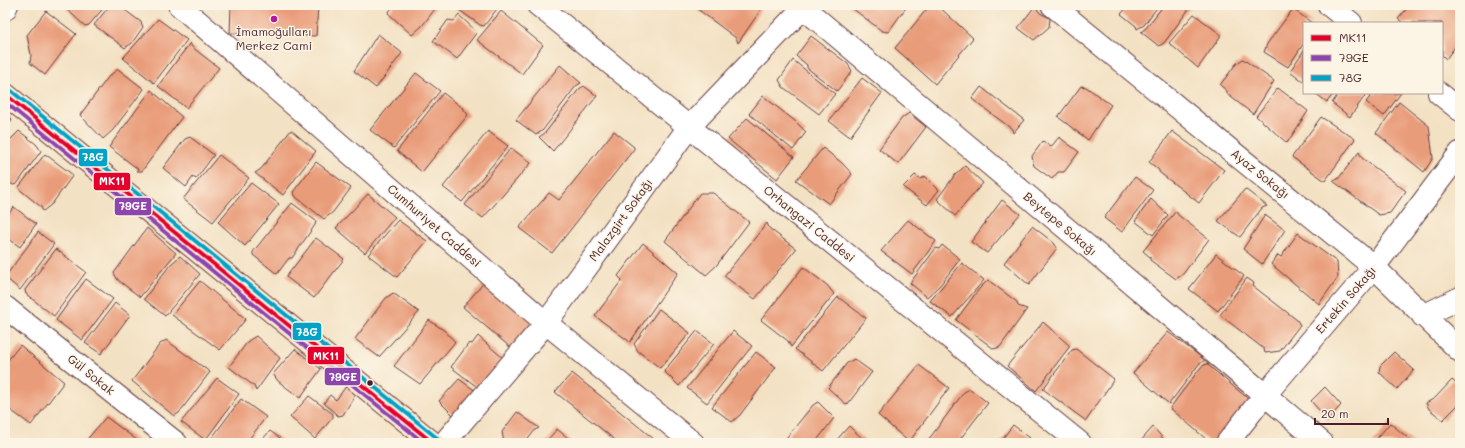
<svg xmlns="http://www.w3.org/2000/svg" width="1465" height="448" viewBox="0 0 1465 448" font-family="Mali,sans-serif">
  <style>
    .building { fill: #e99c79 }
    .lines { fill: none; stroke-linecap: round; stroke-linejoin: round }
    .minor-casing { stroke: #633c42; stroke-width: 24 }
    .tertiary-casing { stroke: #633c42; stroke-width: 24 }
    .secondary-casing { stroke: #633c42; stroke-width: 24 }
    .minor { stroke: #fff; stroke-width: 22 }
    .tertiary { stroke: #fff; stroke-width: 22 }
    .secondary { stroke: #fee5c5; stroke-width: 22 }
    .bus-1-casing { stroke: #fcf5e5; stroke-width: 7 }
    .bus-2-casing { stroke: #fcf5e5; stroke-width: 7 }
    .bus-3-casing { stroke: #fcf5e5; stroke-width: 7 }
    .bus-1 { stroke: #e4002b; stroke-width: 4 }
    .bus-2 { stroke: #8e44ad; stroke-width: 4 }
    .bus-3 { stroke: #04a2c6; stroke-width: 4 }
    .poi-dot { fill: #b5179e; stroke: #fcf5e5; stroke-width: 1.5 }
    .bus-dot { fill: #4a1f2b; stroke: #fcf5e5; stroke-width: 1.5 }
    .labels { text-anchor: middle; stroke-width: 3; stroke-linejoin: round; paint-order: stroke }
    .poi-label { font-size: 12px; fill: #4a1f2b; stroke: #fcf5e5 }
    .street-label { font-size: 12px; fill: #4a1f2b; stroke: #fcf5e5 }
    .line-badge { stroke: #fcf5e5; stroke-width: 1.5 }
    .badge-label { font-size: 11px; text-anchor: middle; font-weight: bold; fill: #fff }
  </style>
  <rect width="100%" height="100%" fill="#fcf5e5"/>
  <filter id="ink" filterUnits="userSpaceOnUse"><feTurbulence type="fractalNoise" baseFrequency=".025" numOctaves="2"/><feDisplacementMap in="SourceGraphic" scale="8" xChannelSelector="R" yChannelSelector="G"/><feConvolveMatrix kernelMatrix="1 2 1 2 8 2 1 2 1" color-interpolation-filters="sRGB"/></filter>
  <filter id="wash" filterUnits="userSpaceOnUse"><feTurbulence type="fractalNoise" baseFrequency=".012" numOctaves="4" result="noise"/><feDisplacementMap in="SourceGraphic" scale="16" xChannelSelector="R" yChannelSelector="G"/><feGaussianBlur stdDeviation="0.9" result="paint"/><feColorMatrix in="noise" values="0 0 0 0 0 0 0 0 0 0 0 0 0 0 0 0 0 1.4 0 .05"/><feComposite in="paint" operator="in"/></filter>
  <g filter="url(#wash)">
    <rect width="100%" height="100%" fill="#f3e1c3"/>
    <g id="blocks">
      <path class="building" d="M62,5h44l-17,20 -4,1z
        M110,5h8l23,17 2,5 -11,16 -7,5 -31,-23z
        M231,5h87l-2,31 -86,-3z
        M394,5h44l-16,21 -10,9 -24,-22z
        M457,5h43l-16,21 -4,-1 -25,-18z
        M692,5h67l1,6 -22,32 -2,-5z
        M848,5h60l-20,27 -6,-1z
        M930,5h7l36,33 -38,46 -40,-36z
        M1129,5h30l-15,20 -7,4 -1,-3 -15,-12z
        M1164,5h27l3,2 -5,2 -25,34 -5,3 -18,-14 5,-4z
        M1410,5h40l10,8v27l-14,19 -4,-4v-32h-39l-5,-4z
        M1035,6l5,7 10,5 -1,9 -15,13 -16,-12z
        M1293,9l19,14h-8v20l-16,24 -24,-15 3,-8z
        M46,11l30,23 -31,41 -15,-12 1,-8 -4,-20z
        M501,11l42,34 -21,29 -45,-34z
        M1194,14l26,20v3l-22,31 -29,-25z
        M459,15l18,17 -20,27 -24,-18 15,-21 6,1z
        M158,19l29,21 -33,43 -31,-25z
        M378,34l24,19 -26,35 -22,-17z
        M811,36l37,28 4,7 -15,20 -30,-23v-3l-11,-9z
        M190,43l2,4 27,21 -33,40 -28,-22z
        M1304,50v32l-14,-11z
        M1243,59l31,22 -21,33 -26,-20v-3l-7,-6 16,-21z
        M793,60l42,34 -16,20 -36,-27 -4,-7z
        M560,65l21,18 -5,3 -33,44 -7,5 -20,-15z
        M118,69l26,20 -31,41 -10,9 -23,-24 29,-39z
        M416,73l24,18 -46,57 -24,-18z
        M862,78l20,15 -32,44 -21,-16z
        M584,86l13,10 -44,55 -14,-14 6,-4 34,-44z
        M1081,86l5,1 25,18 -23,35 -30,-23z
        M981,87l43,33 -11,13 -1,-4 -40,-30z
        M1278,88l30,23 -21,32 -31,-27z
        M151,90l31,27 -40,54h-5l1,-2 -29,-22z
        M443,93l20,15 5,7 -46,57 -25,-21z
        M1315,93h19l-7,9z
        M1339,93h28l-17,24 -18,-14z
        M1373,93h28l-17,23 -18,-14z
        M763,96l32,25 11,11 -13,18 -44,-36z
        M1399,102l30,24 4,32 -9,14 -48,-39z
        M5,113l7,6 -7,10z
        M909,113l17,14 -28,37 -19,-15 23,-31z
        M1321,117l34,22 -30,42 -33,-24z
        M747,118l47,39 -17,22 -49,-40z
        M291,130l25,21 -33,44 -28,-22 6,-4z
        M19,131l17,13 5,7 -24,33 -4,1 -8,-6v-34z
        M488,131l20,15 -46,56 -19,-15z
        M614,131l20,16v2l-82,104 -33,-25 30,-35 10,7z
        M1172,131l52,39 -25,33 -40,-31v-2l-10,-8z
        M190,137l24,18 -18,24 -3,-2 -7,10 -23,-19 22,-29z
        M1059,137l20,15 -15,20h-6l-6,7 -18,-13 -2,-10 11,-15 8,6z
        M511,148l20,15 -48,55 -18,-13z
        M823,148l19,15 10,11 -23,30 -33,-24z
        M1359,152l3,6 44,33 -16,22 -11,2 -46,-34 5,-2z
        M45,154l28,21 -21,29 -9,7 -2,-4 -23,-19z
        M219,155l30,23 -36,44 -30,-23z
        M316,162l35,26 -18,24 -9,7 -28,-22 -3,-5z
        M965,166l18,17 -28,33 -18,-17 18,-24z
        M915,175l6,4 4,-3 14,14 -12,15 -24,-18z
        M1135,177l18,13 -31,42 -18,-14z
        M251,183l28,21 -34,42 -27,-24z
        M1245,189l22,17 -5,2 -22,29 -22,-16z
        M700,193h13l36,29 -33,44 -10,9 -41,-34z
        M368,194l27,23 -30,36 -29,-25z
        M1151,199l17,16 -15,20 -18,-14z
        M1002,200l18,14 -33,39 -16,-11z
        M292,203l24,18 -1,4 -23,33h-3l-12,16 -24,-19v-3z
        M14,207l22,17 -16,23 -15,-11v-18z
        M1176,211l2,4 31,24 -26,35 -7,5 -26,-19v-3l-7,-6z
        M1265,215l20,15 -23,34 -19,-15z
        M398,220l29,21 -30,36 -29,-22z
        M908,220l28,21 -24,33 -31,-23z
        M767,223l2,5 27,21 -41,50 -31,-23z
        M1032,226l22,17 3,5 -28,37 -25,-22z
        M147,228l29,25 -36,44 -22,-17 -4,-7z
        M38,232l16,12 -34,46 -15,-13z
        M1298,233l39,29 1,15 -19,27 -48,-40 7,-9 3,2z
        M316,238l28,21 -30,39 -28,-21z
        M643,243l35,30 -48,69 -35,-26 27,-36 -4,-4z
        M942,245l18,14 -20,26 -13,12 -17,-14 26,-35 3,1z
        M56,249l30,23 -32,44 -28,-22 -1,-4z
        M1216,254l28,22 -26,35 -29,-22z
        M180,256l20,18 -35,42 -21,-17 26,-34z
        M962,263l22,17 -32,37 -22,-16z
        M803,267l24,18 7,9 -43,53 -3,-6 -27,-21z
        M1247,278l7,5 -1,3 44,34 3,5 -20,26 -15,2 -1,-4 -44,-34z
        M86,279l27,20 -31,41 -26,-20z
        M487,279l49,44 -22,24h-4l-47,-40z
        M988,280l29,22 1,4 9,3 -27,38 -6,2 -38,-29 23,-31z
        M200,281l46,38 -26,31 -48,-35z
        M393,293l26,19 -40,45 -24,-18 31,-41z
        M838,297l28,21 -43,53 -28,-22z
        M115,303l15,12 -29,39 -16,-11z
        M659,309l31,24 -30,35 -22,-17 -4,-7z
        M429,320l16,11 10,11 -35,42 -26,-18z
        M1043,322l27,24 -34,45 -29,-25z
        M697,331l17,13 -35,42 -15,-15z
        M733,331l19,15 -45,57 -20,-15z
        M1168,332l37,28 -6,4 -30,40 -36,-31z
        M256,336l24,22 -24,33 -2,-5 -25,-19 19,-26z
        M478,336l26,23 -23,31 -30,-23 18,-24 3,1z
        M166,340l44,32 -31,41 -5,3 -42,-35 28,-37z
        M20,345l44,37 -33,43 -26,-19v-42z
        M295,349l26,20 -21,29 -22,-17 -5,-7z
        M1076,349l38,30 -28,42 -43,-32 29,-39z
        M756,352l20,15 -36,48 -8,7 -20,-15z
        M1394,352l20,18 -17,19 -18,-17 1,-6z
        M854,359l18,13 -25,33 -19,-17 19,-25z
        M1208,363v2l44,37 -34,41 -12,-1v-3l-36,-31 31,-41z
        M919,365l30,23 -40,54 -31,-27z
        M572,373l82,66 -4,4h-31l-64,-51z
        M217,378l22,16 -35,48v-3l-23,-17z
        M459,379l18,13 -22,25 -16,-16z
        M1452,380l8,7v16l-17,17 -14,-11 -3,-6 9,-5z
        M347,385l10,7 -14,23 -5,1 -14,-13 6,-8 6,5z
        M1325,387l16,18 -13,15 -17,-19z
        M970,389l18,14 -31,40h-31l38,-51z
        M309,396l24,18v3l-18,22 -25,-22z
        M241,399l25,18 -20,26h-38z
        M818,402l16,16 -19,25h-33l31,-38z
        M517,412l22,16 -4,2 -10,13h-21l-2,-11z
        M106,417l35,26h-57z
        M1390,423l24,20h-41z
        M1013,425l17,13 -3,5h-28z
        M849,426l17,16 2,1h-34z
        M1153,427l14,16h-28z
        M557,429l17,14h-29z
        M270,431l17,12h-28z"/>
    </g>
  </g>
  <g filter="url(#ink)">
    <use href="#blocks" fill-opacity="0" stroke="#633c42" stroke-width="1"/>
    <g class="lines">
      <defs>
        <path id="minor" d="M179,5l367,318 147,120
          M538,5l542,438
          M800,5l522,438
          M1052,5l322,262 86,84
          M1329,5l22,18
          M1439,93l21,17
          M5,307l171,136
          M1423,316l37,-18
          M444,443l102,-120 143,-196 117,-122
          M1227,443l37,-47 110,-129 86,-114"/>
        <path id="tertiary" d="M5,9l2,-4"/>
        <path id="secondary" d="M5,94l428,349"/>
      </defs>
      <use href="#minor" class="minor-casing"/>
      <use href="#tertiary" class="tertiary-casing"/>
      <use href="#secondary" class="secondary-casing"/>
      <use href="#minor" class="minor"/>
      <use href="#tertiary" class="tertiary"/>
      <use href="#secondary" class="secondary"/>
      <defs>
        <path id="bus-1" d="M5,94l428,349"/>
        <path id="bus-2" d="M5,102l419,341"/>
        <path id="bus-3" d="M9,89l428,349"/>
      </defs>
      <use href="#bus-1" class="bus-1-casing"/>
      <use href="#bus-2" class="bus-2-casing"/>
      <use href="#bus-3" class="bus-3-casing"/>
      <use href="#bus-1" class="bus-1"/>
      <use href="#bus-2" class="bus-2"/>
      <use href="#bus-3" class="bus-3"/>
    </g>
  </g>
  <circle class="poi-dot" cx="274" cy="19" r="4"/>
  <circle class="bus-dot" cx="370" cy="383" r="3.5"/>
  <g class="labels">
    <g class="poi-label">
      <text x="274" y="36">İmamoğulları<tspan x="274" dy="14">Merkez Cami</tspan></text>
    </g>
    <g class="street-label">
      <text transform="translate(1260 174) rotate(39)" y="4">Ayaz Sokağı</text>
      <text transform="translate(621 220) rotate(-54)" y="4">Malazgirt Sokağı</text>
      <text transform="translate(809 224) rotate(39)" y="4">Orhangazi Caddesi</text>
      <text transform="translate(1060 224) rotate(40)" y="4">Beytepe Sokağı</text>
      <text transform="translate(434 226) rotate(41)" y="4">Cumhuriyet Caddesi</text>
      <text transform="translate(1346 300) rotate(-49)" y="4">Ertekin Sokağı</text>
      <text transform="translate(91 375) rotate(39)" y="4">Gül Sokak</text>
    </g>
  </g>
  <g class="line-badge">
    <rect x="78" y="148" width="30" height="19" rx="4" fill="#04a2c6"/>
    <rect x="93" y="172" width="38" height="19" rx="4" fill="#e4002b"/>
    <rect x="114" y="197" width="38" height="19" rx="4" fill="#8e44ad"/>
    <rect x="292" y="322" width="30" height="19" rx="4" fill="#04a2c6"/>
    <rect x="307" y="346" width="38" height="19" rx="4" fill="#e4002b"/>
    <rect x="324" y="367" width="37" height="19" rx="4" fill="#8e44ad"/>
  </g>
  <g class="badge-label">
    <text x="93" y="161">78G</text>
    <text x="112" y="185">MK11</text>
    <text x="133" y="210">79GE</text>
    <text x="307" y="336">78G</text>
    <text x="326" y="360">MK11</text>
    <text x="343" y="381">79GE</text>
  </g>
  <rect width="1465" height="448" fill="none" stroke="#fcf5e5" stroke-width="20"/>
  <rect x="1303" y="22" width="140" height="72" fill="#fcf5e5" stroke="#b59f9b"/>
  <rect x="1311" y="35" width="20" height="6" fill="#e4002b" stroke="#b59f9b"/>
  <text x="1339" y="42" font-size="12" fill="#4a1f2b">MK11</text>
  <rect x="1311" y="55" width="20" height="6" fill="#8e44ad" stroke="#b59f9b"/>
  <text x="1339" y="62" font-size="12" fill="#4a1f2b">79GE</text>
  <rect x="1311" y="75" width="20" height="6" fill="#04a2c6" stroke="#b59f9b"/>
  <text x="1339" y="82" font-size="12" fill="#4a1f2b">78G</text>
  <path d="M1315 418v6h73v-6" fill="none" stroke="#4a1f2b" stroke-width="2"/>
  <text x="1321" y="418" font-size="12" fill="#4a1f2b" stroke="#fcf5e5" stroke-width="3" paint-order="stroke">20 m</text>
</svg>
